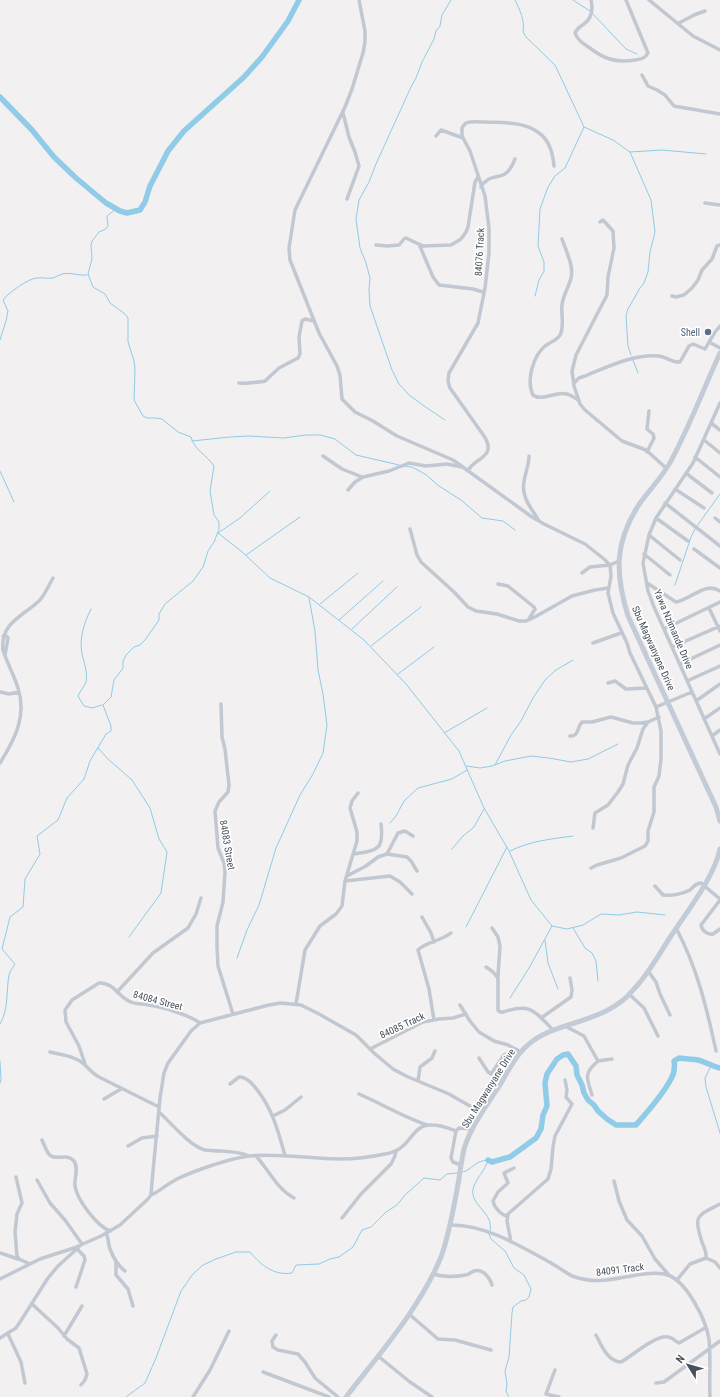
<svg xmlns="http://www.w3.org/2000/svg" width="720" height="1397" viewBox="0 0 720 1397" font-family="'Roboto Condensed',sans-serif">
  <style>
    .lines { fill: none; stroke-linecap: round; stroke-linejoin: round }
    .stream { stroke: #90cbe8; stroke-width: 1 }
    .river { stroke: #90cbe8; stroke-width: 5.5 }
    .street { stroke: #c1c8d1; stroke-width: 3.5 }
    .secondary { stroke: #c3cbd7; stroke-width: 5 }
    .service-dot { fill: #5c6f8a; stroke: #fff; stroke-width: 1.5 }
    .labels { text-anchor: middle; stroke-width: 3.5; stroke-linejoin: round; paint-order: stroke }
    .street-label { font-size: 10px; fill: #48505c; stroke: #fff }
    .service-label { font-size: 10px; fill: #4e5e75; stroke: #fff; text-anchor: end }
  </style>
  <rect width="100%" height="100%" fill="#f2f0f0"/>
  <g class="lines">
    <path class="stream" d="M515,0c5,10 10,21 8,32l3,5 29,28 29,62 -19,41 -10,8 -7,11 -8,22 -2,37 6,16v9l-5,9 -4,16
      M573,0l17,11
      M592,13l34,36 11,5
      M584,127l29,13 17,12 21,48 4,32 -5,20 -2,20 -4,11 -4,5 -12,21 -2,7 2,30 3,9
      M630,152l32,-2 44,4
      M0,340l6,-19 2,-10 -5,-11c5,-7 26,-22 34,-22 6,-1 10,1 16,0 3,-1 6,-3 9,-4 8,-2 17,2 25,1
      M633,360l5,13
      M445,420l-18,-12 -18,-13 -10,-11 -7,-14 -22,-64 -1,-17 1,-11 -4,-15 -6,-15 -4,-29 3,-19 10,-18 7,-18 35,-77 5,-9 6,-16 12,-23 2,-8 4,-5 2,-11 9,-15
      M192,441l38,-4 19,-1 35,2 22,-3h14l15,4 21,16 43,10
      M404,466l8,1 13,7 14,12 22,14 21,18 21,3 12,9
      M0,471l14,31
      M270,491l-30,27 -22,15 23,18 29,27 39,19 55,43 42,44 53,67 25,57 25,43 22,49 21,26 15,3 16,-4 18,-11 18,1 18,-3 28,3
      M697,526l23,-32
      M246,555l54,-38
      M675,585l16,-48 4,-8
      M320,604l38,-31
      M91,609c-7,14 -12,29 -9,45 2,9 6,19 4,28 -2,5 -6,9 -8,14l6,10 8,2 10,-3
      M339,620l44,-39
      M352,629l45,-42
      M371,646l50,-39
      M398,674l36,-27
      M444,733l43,-25
      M98,748l10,11 24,21 18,28 9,31 8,13 -6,41 -32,44
      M495,765l16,-30 10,-14 12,-23 12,-18 11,-10 17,-10
      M466,766l14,2 12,-2 13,-5 26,-5 18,2 22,4 17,-3 30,-15
      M390,823l6,-7 8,-15 14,-13 34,-9 15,-9
      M452,849l11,-13 11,-9 10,-18
      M510,851c20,-10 41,-12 63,-15
      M466,927l41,-80
      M573,928l12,20 7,5 4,8 2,20
      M545,940l3,23 10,26
      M237,958l10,-28 12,-25 17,-57 24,-53 13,-21 10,-21 4,-28 -4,-31 -5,-24 -3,-39 -6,-33
      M510,998l19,-30 23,-42
      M0,1024c9,-15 6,-33 9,-49 1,-4 4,-8 6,-11l-13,-15 8,-32 13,-10 2,-28 15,-25 -3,-18 21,-16 9,-22 17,-19 6,-18 16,-27 5,-3v-5l-8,-21 8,-8 3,-17 9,-12v-7l3,-6 8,-8 6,-2 5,-5 14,-20v-6l6,-10 28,-23 10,-14 5,-16 6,-9 5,-13v-7l-5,-7 -4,-24 4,-25c-7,-11 -20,-16 -23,-29l-13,-5 -16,-13 -6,-1h-9l-4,-2 -9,-16 1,-31 -1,-8 -6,-19v-24l-3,-4 -15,-11 -5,-9 -12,-7 -5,-13 4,-15 -1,-14 1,-4 7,-9 7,-3 2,-3 -1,-10 9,-7
      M0,1061l1,19 -1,3
      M711,1066l-6,12 1,9 14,46
      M463,1172c10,-3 11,-11 25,-12 -3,11 -12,18 -15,29 -3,17 21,23 17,42
      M489,1234l2,5 14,12 9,17 10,7 7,14 -2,8 -3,3 -5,1 -8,6 -1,6 -3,44 -4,14 2,13 -1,7 3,6
      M126,1397l19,-14 11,-25 25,-67 12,-17 10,-9 13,-6 20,-7h14c11,13 24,24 42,21l4,-8 23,-1 11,-5 9,-2 14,-10 9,-17 9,-3 15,-15 11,-7 8,-10 19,-17 16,2 7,-6 11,-1"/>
    <path class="river" d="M0,97l32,33 22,27 22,21 30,25 14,8 7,2 13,-3 5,-8 5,-16 18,-35 16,-20 60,-54 18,-20 26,-36 11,-21
      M488,1160l4,2 18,-5 26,-19 5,-9 2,-14 4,-9 -2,-23 2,-9 10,-15 6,-4 5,-1 8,12 1,9 5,10 2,8 4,7 6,5 4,6 9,8 9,6h20c12,-14 26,-29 35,-46 3,-5 4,-12 3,-18l5,-3c6,1 13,1 19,2 8,2 13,6 22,8"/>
    <path class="street" d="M359,0l6,31v11l-2,11 -11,36 -7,18 -50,103 -6,38 1,12 29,73 18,33 3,9 2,24 13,13 18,9 24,15 56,24 79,57 12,7 41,20 19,15 6,6 1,11 -3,17 5,20 14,30 3,10 26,54 36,-15
      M591,0c2,9 1,18 -7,24 -4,3 -7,4 -9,9 2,6 7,10 12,13 17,13 27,17 48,14 5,-1 10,-1 13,-7l-22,-53
      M649,0l44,36 27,14
      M679,23l15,-8 11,-4
      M642,75l6,11 9,4 8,5 9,11 46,8
      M343,113l6,24 6,15 4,14 -12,33
      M436,136l5,-6 22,8
      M481,187c11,-18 24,-1 34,-28
      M705,203l15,2
      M600,222l3,-2 10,11 1,17 -6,29 -1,18 -31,60 -4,16 2,15 6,18 5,6 37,31 24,9 20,18
      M562,239c4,12 12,27 9,39 -2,9 -8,17 -9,27 -1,9 2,19 -1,28 -2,7 -11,9 -16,13 -12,10 -19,35 -12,49 9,7 22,-4 34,-1 4,1 8,4 11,6
      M419,244l14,33 6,8 34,4 10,3
      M376,245l11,1 12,-1 5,-6 2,-1 17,8 28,-1 10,-6 5,-7 2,-5 7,-45 3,-5
      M672,296l4,1 8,-2 8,-7 6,-8 4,-10 10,-11 5,-13 3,-1
      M720,326l-5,6 -6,10 11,6
      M239,383c2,1 22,-1 26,-2l14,-13 19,-10 2,-4 -1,-17 3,-16 3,-2 9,2
      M574,383l5,-5 6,-2c25,-10 48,-22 74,-20 8,1 13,7 21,6l9,-16 4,-2 12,5 4,-7
      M720,403l-27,60 -37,55 -7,17 -6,28 5,28 6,16 66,147
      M711,423l9,7
      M704,440l16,13
      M647,452l7,-14 -1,-4 -6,-5 2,-18
      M323,456l19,13 20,8
      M529,456c0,13 -9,27 -4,40 2,9 10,17 14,25
      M695,457l25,20
      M468,471c5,-13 30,-13 16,-35l-34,-48 -2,-7 1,-8 29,-50 7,-35 4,-35v-25l-4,-32 -15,-45 -8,-15v-8c1,-2 2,-3 4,-5 5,-2 13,-1 19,-1 18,1 39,-1 54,11 10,7 14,21 15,33
      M687,474l25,19
      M675,489l29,19
      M348,490l7,-8 8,-5 26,-6 20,-8 17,3 21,-2 15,3
      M665,503l55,43
      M656,518l32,23
      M715,518l5,4
      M410,529l7,26 4,7 33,30 14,15 8,4 21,3 22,7h7l7,-3 39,-22 23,-6 13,-2
      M649,535l31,25
      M694,549l26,19
      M644,554l26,21
      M582,573l8,-6 20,-2 9,-4
      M647,583l29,19c14,-2 30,-21 44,-11
      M498,584l10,2 26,21 1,2 -6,10
      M709,608l11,23
      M664,629l56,-27
      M3,636h3l2,2 -3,17
      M593,643l28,-10
      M672,647l48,-21
      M680,664l40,-19
      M687,681l33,-15
      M608,683l7,-2 11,8 21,-1
      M0,692l9,2 10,-2
      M696,701l24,-17
      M221,704l1,33 3,12 4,36 -1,7 -9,10 -4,9 3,37 6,15 1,9 -2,30 -6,24v21l1,19 15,48
      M704,719l16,-11
      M570,736c9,1 7,-9 12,-14h10l19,-5 22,6h8l7,-1
      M712,736l8,-6
      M0,763c15,-24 27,-47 18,-75 -4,-13 -11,-25 -15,-38 -3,-27 20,-34 36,-49 6,-6 10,-16 14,-23
      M593,828l2,-15 13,-8 10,-13 5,-8 5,-19 9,-17 6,-19 5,-7 11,-5
      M354,854c24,-4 30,-4 27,-30
      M387,854l11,-21 7,-2 8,5
      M591,868l6,-3 24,-7 24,-12 3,-5v-10l6,-19v-25l5,-11 2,-17v-28l-5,-24
      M347,876l19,-10 12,-9 9,-3 20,3 4,4 6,10
      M345,881l45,-5 10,6 12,12
      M655,886l8,9c8,1 20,-1 27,-5 4,-3 5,-7 11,-7l19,16
      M720,900l-19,25c1,6 7,10 12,9l7,-5
      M422,917l9,16 3,9
      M492,928l6,9 2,9 -2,29v35l2,2h3c27,-9 31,-2 50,18
      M676,928c21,39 31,81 40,123
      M486,967l7,5 4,5
      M648,971l8,11 4,12 10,21
      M117,992l36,-39 35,-25 8,-14 5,-16
      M629,994l15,14 14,28
      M296,1004l9,-54 15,-24 16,-12 6,-8 3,-25 12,-40v-9l-7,-24 2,-7 6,-8
      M460,1005l10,16 9,11 15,9 14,4 13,7
      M541,1018l30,-21 1,-7 -2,-12
      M434,1020l-5,-31 -11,-39c8,-8 23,-9 33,-17
      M565,1026l19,10 14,25 14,-2
      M370,1049l53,-27 16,-3 14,-1 13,-4
      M50,1052c12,3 25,4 34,12 5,5 9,10 15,13l60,30
      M479,1058l9,14 3,2 13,-19 13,-5
      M85,1064l-6,-18 -13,-24 -1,-12 7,-10 27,-17c15,-1 20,15 32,19 6,3 12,1 18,3 14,2 40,10 51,18
      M418,1081l2,-14 12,-9 3,-7
      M230,1084l9,-7c6,0 11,4 15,9 18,21 24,44 31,70
      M359,1094c23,10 44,23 68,31
      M592,1095c-5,-17 -9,-21 6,-34
      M104,1099l17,-10
      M159,1112c12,11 31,34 46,38 15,2 31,0 44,6
      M273,1116l12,-6 16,-13
      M456,1131l-5,27 2,4 8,3
      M42,1140c2,4 5,14 9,16 7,4 16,-3 23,5 5,7 0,17 1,25 2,14 22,40 35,45
      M128,1146l14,-8 15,-2
      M256,1156c13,14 20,32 38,42
      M16,1177l6,26 -5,11 -2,18 2,24 2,3 11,5
      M37,1180l13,23 15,17 17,24
      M614,1181l5,20 8,19 15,16 13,23 13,15
      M151,1195c9,-4 16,-11 26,-16 19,-9 51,-20 72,-23 30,-3 61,3 91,3 15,0 31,-2 45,-5 7,-1 14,-4 19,-9 9,-9 14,-21 28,-20 9,0 16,3 24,6l3,-3 14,1
      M507,1216c-6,-1 -13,-9 -14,-15l5,-9 10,-9 -4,-10 10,-5
      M342,1218l19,-24 30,-30 4,-8 1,-5
      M450,1225c35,-1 72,22 101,38 7,4 14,9 21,13 28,10 45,1 72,-2 8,-1 16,-2 24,1 19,7 38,45 41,64 2,19 0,39 1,58
      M106,1233c3,6 2,11 4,16 3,8 8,17 15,22
      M511,1242l-4,-21 1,-7 40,-35 3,-10 2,-22 2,-11 17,-32 -6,-7 1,-7 -2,-10
      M0,1253l18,6
      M706,1258l9,4 5,6
      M116,1262v13l12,14 5,17
      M433,1274c10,3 22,3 32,1 4,0 6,-3 9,-4 9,-3 16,7 18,14
      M0,1279l40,-20 34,-11 27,-12 19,-11 28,-26 3,-4 1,-13 8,-84 4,-25 4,-10 23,-32 9,-8 69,-18 12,-2 20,2 18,9 37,21 18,18 19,16 13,7 43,18 33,19
      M677,1280l13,-16 16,-6c1,-6 -2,-10 -4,-16 -9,-27 -5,-26 18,-38
      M76,1287l9,-27 -1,-4 -7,-7
      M32,1304l26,24 9,11 12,9 8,26 -2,6 -4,5
      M409,1314l29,25 17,1 36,10
      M8,1334l13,28 4,21
      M276,1335l-4,6 1,6 5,3 20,4 7,8 10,16 23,19
      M596,1335c5,10 12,27 25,27 11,-6 34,-27 47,-25 4,0 7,4 11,6l26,-15
      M64,1336l18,-30
      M0,1338l16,-10 4,-6 28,-44 10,-12 21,-19
      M378,1356l32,26 22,15
      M555,1370l-9,24 13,3
      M263,1372l66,25
      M656,1383l8,-1 56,-41
      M193,1397l17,-27 19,-39"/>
    <path class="secondary" d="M720,353c-16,35 -30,72 -48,106 -8,16 -21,29 -32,44 -26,39 -25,70 -12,113l88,191 4,14
      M346,1397c34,-44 74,-89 95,-140 9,-25 13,-52 18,-78 1,-10 3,-20 5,-30 7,-23 23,-44 36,-64 6,-11 12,-22 20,-32 22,-27 57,-27 86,-42 10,-5 20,-12 27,-21 16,-16 27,-38 40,-57 16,-24 41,-56 47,-84"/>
  </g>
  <circle class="service-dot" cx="708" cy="332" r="4"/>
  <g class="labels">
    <g class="street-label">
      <text transform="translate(479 252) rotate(-87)" y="4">84076 Track</text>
      <text transform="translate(674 629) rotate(67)" y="4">Yawa Nzimande Drive</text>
      <text transform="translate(654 648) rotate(66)" y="4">Sbu Magwanyane Drive</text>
      <text transform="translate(228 845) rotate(80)" y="4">84083 Street</text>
      <text transform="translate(158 1000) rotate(15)" y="4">84084 Street</text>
      <text transform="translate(402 1025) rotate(-25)" y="4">84085 Track</text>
      <text transform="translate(488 1088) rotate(-58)" y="4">Sbu Magwanyane Drive</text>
      <text transform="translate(620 1269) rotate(-7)" y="4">84091 Track</text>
    </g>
    <g class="service-label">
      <text x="700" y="336">Shell</text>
    </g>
  </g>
  <g transform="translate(688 1365) rotate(307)" stroke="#ffffff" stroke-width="3" paint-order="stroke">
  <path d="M0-3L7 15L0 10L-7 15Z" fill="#48505c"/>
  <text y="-6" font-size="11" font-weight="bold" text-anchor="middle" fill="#48505c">N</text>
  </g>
</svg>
